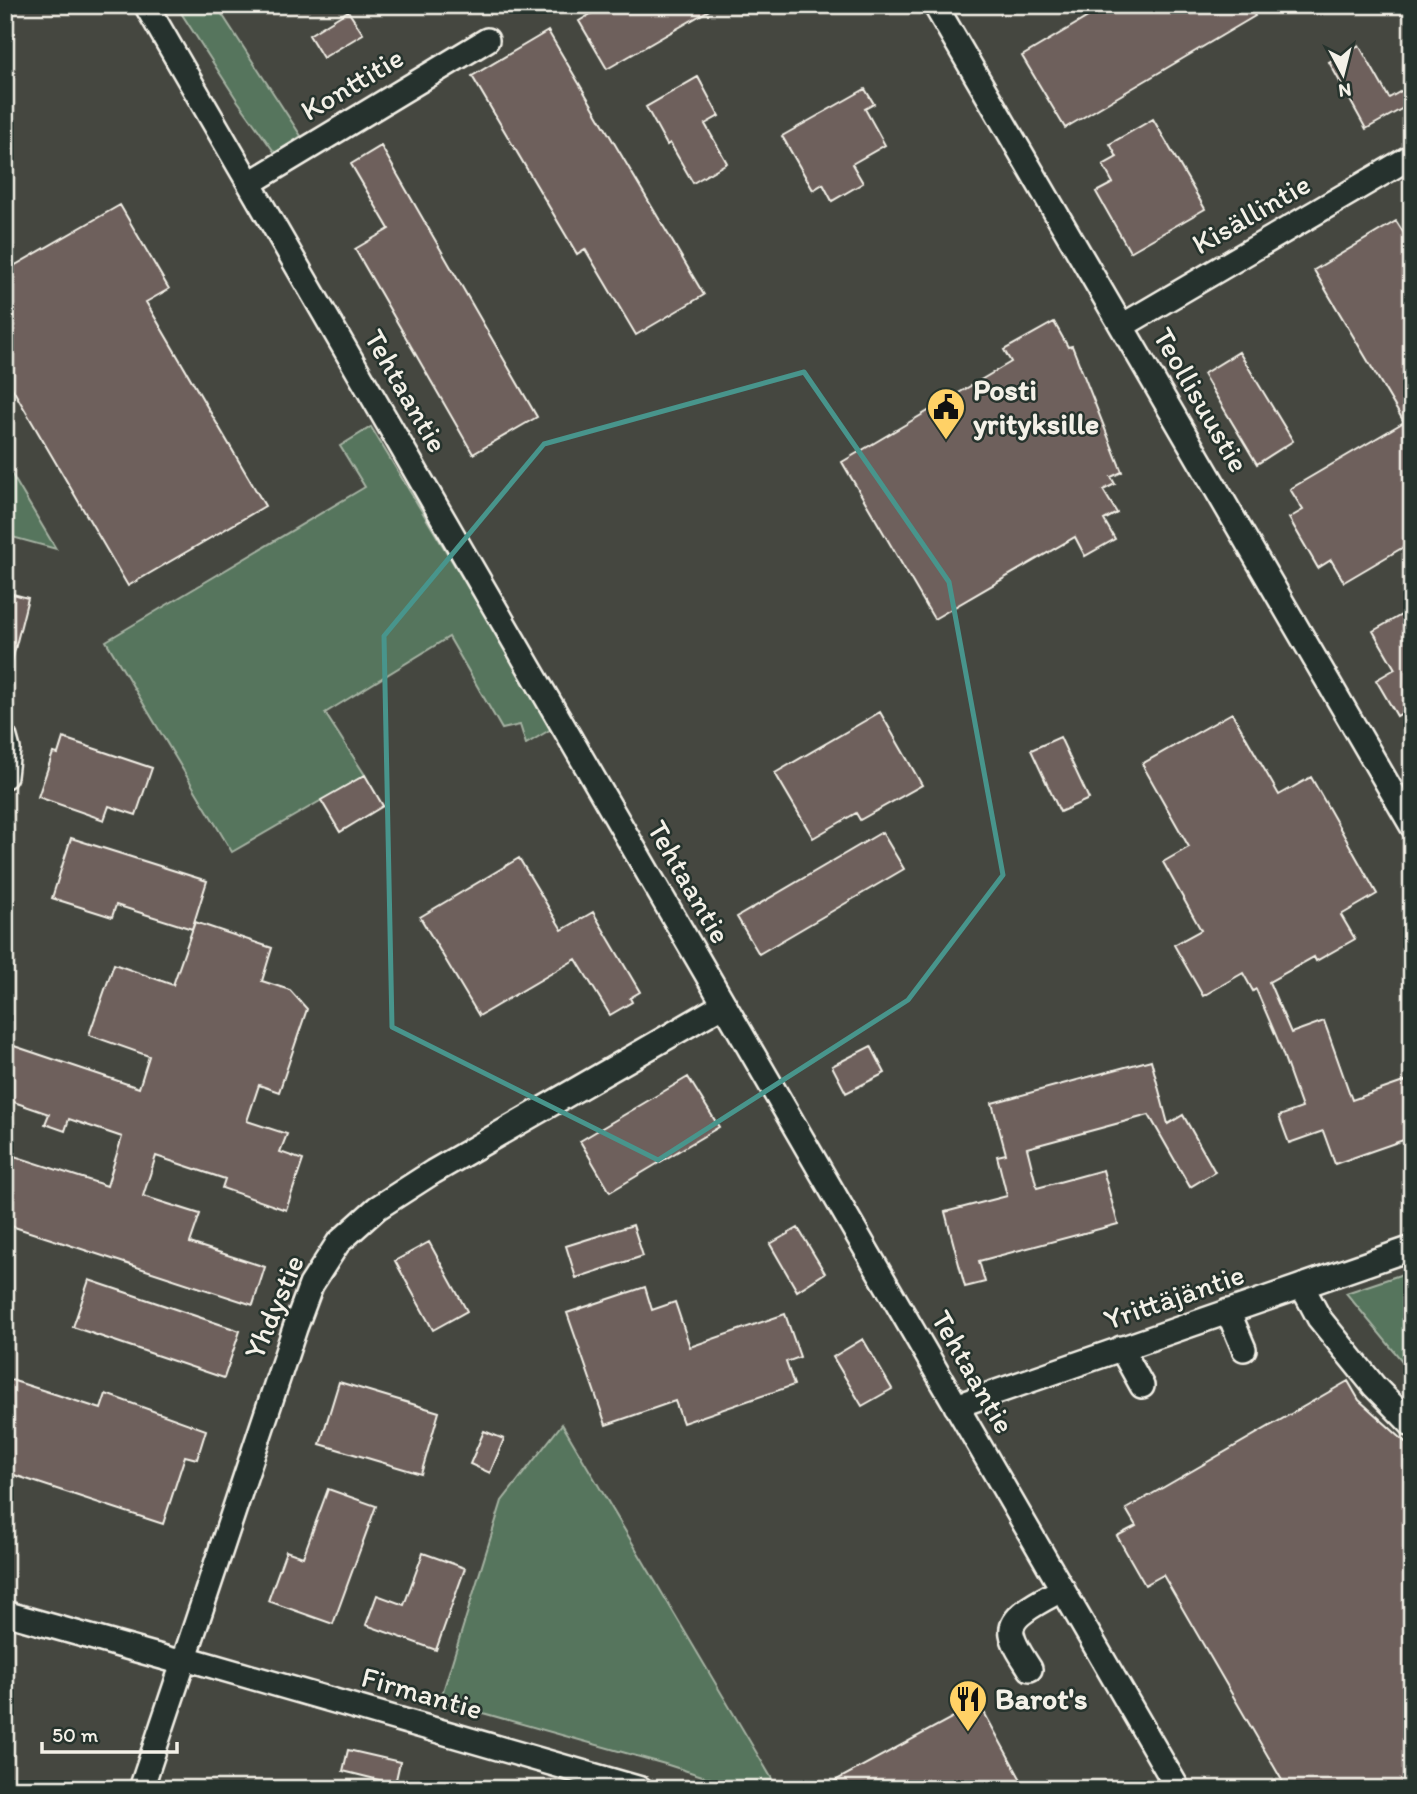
<svg xmlns="http://www.w3.org/2000/svg" width="1417" height="1794" viewBox="0 0 1417 1794" font-family="Itim,sans-serif">
  <style>
    .built { fill: #454741 }
    .green { fill: #56745d; stroke: #a5b2a2; stroke-width: 2 }
    .building { fill: #6e615c; stroke: #f4f1e8; stroke-width: 2 }
    .lines { fill: none; stroke-linecap: round; stroke-linejoin: round }
    .minor-casing { stroke: #f4f1e8; stroke-width: 28 }
    .minor { stroke: #26332d; stroke-width: 23 }
    .marked { fill: none; stroke: #48958c; stroke-width: 5; stroke-linejoin: round }
    .labels { text-anchor: middle; stroke-width: 5; stroke-linejoin: round; paint-order: stroke }
    .street-label { font-size: 30px; fill: #f4f1e8; stroke: #26332d }
    .poi-label { font-size: 30px; font-weight: bold; fill: #f4f1e8; stroke: #26332d; text-anchor: start }
  </style>
  <rect width="100%" height="100%" fill="#343c36"/>
  <filter id="ink" filterUnits="userSpaceOnUse"><feTurbulence type="fractalNoise" baseFrequency=".0143" numOctaves="2"/><feDisplacementMap in="SourceGraphic" scale="14" xChannelSelector="R" yChannelSelector="G"/><feConvolveMatrix kernelMatrix="1 2 1 2 8 2 1 2 1" color-interpolation-filters="sRGB"/></filter>
  <g filter="url(#ink)">
    <path class="built" d="M5,5h1407v1784h-1407z"/>
    <path class="green" d="M176,5h40l85,131 -26,17 -38,-53z
      M371,427l182,301 -27,16 -6,-19 -18,4 -53,-92 -124,76 40,62 -133,77 -126,-211 259,-154 -25,-41z
      M5,463l51,86 -51,-14z
      M1412,1271v102l-66,-80z
      M562,1424l216,365h-35l-78,-25 -225,-63 62,-200z"/>
    <path class="building" d="M606,5h112l-111,64 -28,-48z
      M1108,5h140l7,11 -190,112 -43,-72z
      M348,11l15,23 -40,24 -14,-23z
      M548,31l156,264 -68,40 -51,-86 -8,5 -105,-178z
      M1359,45l30,53 23,-13v18l-46,26 -37,-67z
      M698,77l21,39 -14,8 22,39 -34,20 -23,-40 -3,2 -21,-38z
      M865,89l9,15 -9,5 20,36 -33,19 11,19 -31,18 -9,-17 -10,6 -31,-54z
      M1153,119l52,90 -75,43 -34,-60 17,-9 -10,-18 14,-8 -7,-13z
      M381,146l156,271 -64,37 -118,-205 34,-20 -38,-65z
      M120,205l49,84 -23,13 119,204 -137,80 -123,-210v-105z
      M1396,221l16,25v296l-68,40 -13,-22 -13,8 -29,-50 14,-8 -13,-21 114,-67 -90,-152z
      M1054,322l14,25 4,-1 50,126 -11,5 4,7 -12,6 14,23 -13,7 11,19 -30,17 -10,-19 -141,82 -92,-157 169,-100 -7,-12z
      M1239,352l54,89 -36,23 -54,-90z
      M5,592l23,6 -18,71 -5,-1z
      M1412,609v98l-15,9 -21,-36 19,-11 -22,-38z
      M880,712l42,73 -62,35 -4,-7 -43,25 -38,-65z
      M1232,713l47,82 32,-18 66,117 -36,21 14,24 -39,22 -2,-4 -45,25 22,51 33,-12 28,79 60,-21v58l-77,27 -12,-33 -34,12 -10,-27 23,-8 -25,-70 -21,-49 -3,2 -10,-18 -40,23 -29,-51 27,-15 -38,-68 26,-15 -47,-83z
      M1060,737l29,62 -29,13 -29,-62z
      M63,738l89,30 -16,47 -27,-9 -5,14 -66,-23 15,-44 5,1z
      M365,775l18,31 -43,26 -19,-32z
      M882,832l22,37 -145,85 -22,-37z
      M71,838l136,43 -15,48 -76,-24 -4,12 -60,-19z
      M519,858l43,72 31,-18 47,80 -10,6 2,4 -22,13 -34,-56 -97,57 -59,-99z
      M195,922l77,26 -10,33 28,9 17,19 -28,83 -20,-7 -12,36 40,13 -7,18 23,8 -17,50 -64,-22 3,-9 -69,-23 -13,40 57,18 -10,29 75,24 -12,38 -248,-81v-71l102,33 15,-49 -53,-18 -4,12 -20,-7 4,-10 -44,-15v-56l134,45 10,-32 -60,-21 25,-71 59,21z
      M871,1046l14,27 -39,20 -14,-27z
      M1151,1060l17,64 15,-9 32,57 -25,15 -41,-72 -122,33 10,40 66,-18 15,54 -139,37 6,21 -20,5 -20,-75 62,-16 -10,-40 9,-2 -14,-51z
      M688,1077l31,50 -109,65 -30,-51z
      M633,1225l10,31 -67,22 -10,-32z
      M798,1228l27,45 -28,18 -27,-47z
      M429,1242l38,69 -34,19 -38,-69z
      M89,1280l151,51 -16,47 -151,-51z
      M645,1287l7,23 23,-8 15,45 95,-33 15,43 -14,5 8,23 -111,38 -8,-22 -69,24 -39,-112z
      M863,1339l29,50 -30,17 -29,-49z
      M5,1378l96,31 5,-15 100,36 -9,29 -12,-3 -22,68 -158,-52z
      M1348,1381l11,19 53,48v341h-125l-124,-214 -18,10 -28,-49 19,-10 -10,-17z
      M339,1382l100,30 -18,62 -101,-30z
      M484,1431l20,8 -14,34 -20,-9z
      M328,1489l48,17 -43,118 -65,-23 18,-50 17,6z
      M423,1553l42,15 -29,82 -70,-25 11,-30 27,10z
      M979,1703l47,86h-206z
      M348,1750l52,12 -5,22 -52,-13z"/>
    <g class="lines">
      <defs>
        <path id="minor" d="M146,5l1032,1784
          M935,5l477,821
          M250,183l237,-143
          M1122,326l290,-170
          M5,738l3,11 -3,27
          M1302,1286l17,32 55,68 38,39
          M1228,1311l16,38
          M1121,1348l21,38
          M956,1406l456,-158
          M5,1613l178,50
          M185,1658l456,131
          M1030,1669c-6,-10 -16,-23 -18,-35 -4,-20 36,-36 51,-45
          M141,1789l154,-461 16,-43 27,-42 39,-35 56,-36 290,-167"/>
      </defs>
      <use href="#minor" class="minor-casing"/>
      <use href="#minor" class="minor"/>
    </g>
  </g>
  <path class="marked" d="M804,372l145,210 54,293 -95,125 -250,160 -266,-133 -8,-391 160,-192z"/>
  <defs>
    <symbol id="civic-pin" viewBox="-11 -11 22 30"><path d="M0 17L-7.5 6A9.5 9.5 0 1 1 7.5 6Z" fill="#ffd166" stroke="#26332d"/><path d="M-.6-6.5H3V-4.5H.6V-3L4-1V1h2V6H-6V1h2V-1L-.6-3ZM-1.2 2.5V6h2.4V2.5Z" fill="#111"/></symbol>
    <symbol id="restaurant-pin" viewBox="-11 -11 22 30"><path d="M0 17L-7.5 6A9.5 9.5 0 1 1 7.5 6Z" fill="#ffd166" stroke="#26332d"/><path d="M-5-6h1v4h1v-4h1v4h1v-4h1v5L-1.5 .5V6h-2V.5L-5-1ZM5-6V6H3V1.5H1.5Q1.5-4 5-6Z" fill="#111"/></symbol>
  </defs>
  <g fill-rule="evenodd">
    <use href="#civic-pin" x="924" y="385" width="44" height="60"/>
    <use href="#restaurant-pin" x="946" y="1677" width="44" height="60"/>
  </g>
  <g class="labels">
    <g class="street-label">
      <text transform="translate(352 84) rotate(-31)" y="10">Konttitie</text>
      <text transform="translate(1251 214) rotate(-30)" y="10">Kisällintie</text>
      <text transform="translate(406 391) rotate(60)" y="10">Tehtaantie</text>
      <text transform="translate(1201 400) rotate(60)" y="10">Teollisuustie</text>
      <text transform="translate(689 882) rotate(60)" y="10">Tehtaantie</text>
      <text transform="translate(1174 1297) rotate(-19)" y="10">Yrittäjäntie</text>
      <text transform="translate(274 1307) rotate(-67)" y="10">Yhdystie</text>
      <text transform="translate(973 1372) rotate(60)" y="10">Tehtaantie</text>
      <text transform="translate(422 1693) rotate(16)" y="10">Firmantie</text>
    </g>
    <g class="poi-label">
      <text x="973" y="400">Posti<tspan x="973" dy="34">yrityksille</tspan></text>
      <text x="995" y="1709">Barot's</text>
    </g>
  </g>
  <rect width="1417" height="1794" fill="none" stroke="#26332d" stroke-width="28"/>
  <rect x="14" y="14" width="1389" height="1766" fill="none" stroke="#f4f1e8" stroke-width="2.5" filter="url(#ink)"/>
  <g transform="translate(1343 74) rotate(173)" stroke="#26332d" stroke-width="5" paint-order="stroke">
  <path d="M0-5L12 26L0 18L-12 26Z" fill="#f4f1e8"/>
  <text y="-10" font-size="19" font-weight="bold" text-anchor="middle" fill="#f4f1e8">N</text>
  </g>
  <path d="M42 1742v10h135v-10" fill="none" stroke="#f4f1e8" stroke-width="3.5"/>
  <text x="52" y="1742" font-size="21" fill="#f4f1e8" stroke="#26332d" stroke-width="5" paint-order="stroke">50 m</text>
</svg>
